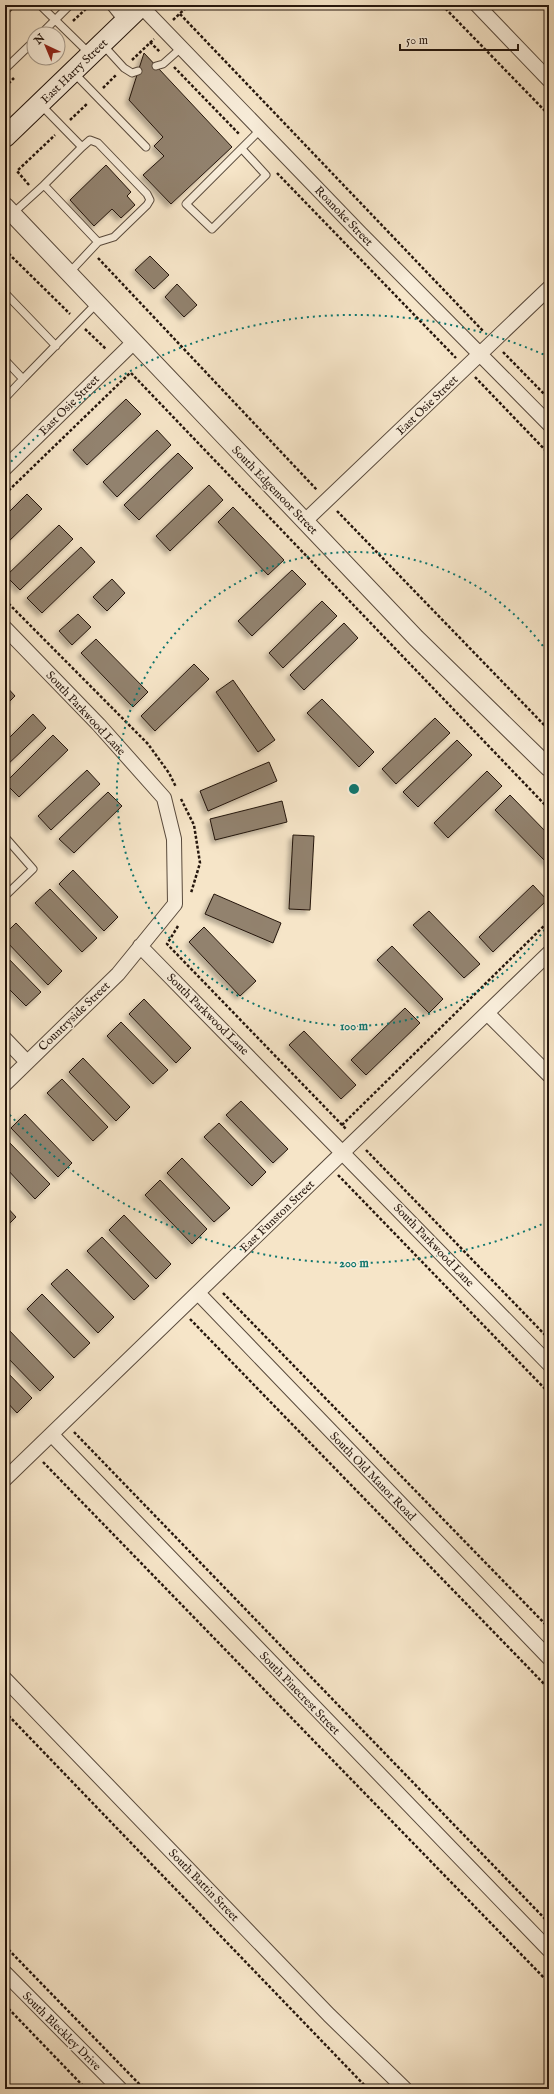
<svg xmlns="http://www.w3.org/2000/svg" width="554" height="2094" viewBox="0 0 554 2094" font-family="'IM FELL English',serif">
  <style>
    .building { fill: #92826e; stroke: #25160d; filter: url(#shadow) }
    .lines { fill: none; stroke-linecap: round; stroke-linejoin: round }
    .service-casing { stroke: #594a3c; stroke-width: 9 }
    .minor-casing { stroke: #594a3c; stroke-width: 16 }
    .tertiary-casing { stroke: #594a3c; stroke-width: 19 }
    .secondary-casing { stroke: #25160d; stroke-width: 22 }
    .path { stroke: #25160d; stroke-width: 2.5; stroke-dasharray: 3 2; stroke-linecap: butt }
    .service { stroke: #f9eedb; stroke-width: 7 }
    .minor { stroke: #f9eedb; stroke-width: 14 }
    .tertiary { stroke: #f9eedb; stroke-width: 17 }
    .secondary { stroke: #f9eedb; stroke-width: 20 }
    .ring { fill: none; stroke: #0f766e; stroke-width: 2; stroke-dasharray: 2 4 }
    .labels { text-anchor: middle; stroke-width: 3; stroke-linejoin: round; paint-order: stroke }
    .street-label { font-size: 12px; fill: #25160d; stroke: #f9eedb }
    .centre { fill: #0f766e; stroke: #f9eedb; stroke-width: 2 }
    .ring-label { font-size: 12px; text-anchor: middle; font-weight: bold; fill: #0f766e; stroke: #f9eedb; stroke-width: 3; stroke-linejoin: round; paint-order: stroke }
  </style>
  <defs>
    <filter id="shadow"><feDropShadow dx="-3.5" dy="3.5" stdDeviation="2" flood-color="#0004"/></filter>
  </defs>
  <rect width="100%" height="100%" fill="#f6e5c8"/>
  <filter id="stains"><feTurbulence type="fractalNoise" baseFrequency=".005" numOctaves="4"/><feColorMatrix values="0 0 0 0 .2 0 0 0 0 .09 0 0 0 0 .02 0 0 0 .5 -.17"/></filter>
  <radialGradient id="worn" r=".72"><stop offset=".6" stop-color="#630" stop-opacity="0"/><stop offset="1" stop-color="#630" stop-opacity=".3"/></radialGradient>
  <path class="building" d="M144,53l88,94 -61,57 -28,-29 21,-19 -10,-10 9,-9 -34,-37z
    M106,165l25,27 -4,4 8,9 -14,13 -9,-9 -18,17 -24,-26z
    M150,256l19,19 -15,14 -19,-19z
    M177,284l20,21 -13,12 -19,-20z
    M126,399l15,15 -54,51 -14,-15z
    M157,430l14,15 -54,52 -14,-15z
    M178,453l15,15 -54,52 -15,-15z
    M209,485l14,15 -53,51 -14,-15z
    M27,494l15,15 -37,36v-29z
    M233,507l51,53 -16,15 -50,-53z
    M59,525l14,14 -53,51 -14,-14z
    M81,547l14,15 -53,51 -15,-15z
    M292,570l14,14 -54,52 -14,-15z
    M112,579l13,14 -18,18 -14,-14z
    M322,601l15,15 -54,52 -14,-15z
    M78,614l13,13 -19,18 -13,-14z
    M344,623l14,15 -54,52 -14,-15z
    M96,639l52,53 -15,15 -52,-54z
    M194,664l15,15 -54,52 -14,-15z
    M233,680l42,60 -17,12 -42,-60z
    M5,685l10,11 -10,10z
    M322,699l52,53 -15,15 -52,-54z
    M33,714l13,14 -41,39v-25z
    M435,718l15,15 -54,51 -14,-15z
    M53,735l15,15 -49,47 -14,-14z
    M457,740l15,15 -54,52 -15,-15z
    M269,762l8,19 -69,30 -8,-20z
    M87,770l13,14 -49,46 -13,-14z
    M487,771l15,15 -54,52 -14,-15z
    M108,792l14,14 -48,47 -15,-14z
    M510,795l39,40v26l-2,2 -52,-53z
    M282,801l5,21 -72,18 -5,-21z
    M293,835l21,1 -4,74 -21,-1z
    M73,870l45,47 -14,14 -45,-47z
    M533,885l14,15 -54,52 -14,-15z
    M50,889l47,49 -15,14 -47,-49z
    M214,894l67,29 -8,20 -68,-29z
    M429,911l51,53 -16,14 -51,-53z
    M16,923l46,48 -14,14 -43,-45v-6z
    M204,927l52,54 -16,15 -51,-54z
    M392,946l51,53 -14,14 -52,-53z
    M5,955l36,37 -15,14 -21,-21z
    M144,999l47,49 -15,15 -47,-49z
    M405,1008l15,15 -54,52 -15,-15z
    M121,1022l47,48 -15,14 -46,-48z
    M304,1031l52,54 -15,14 -52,-54z
    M83,1058l47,49 -14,14 -47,-49z
    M62,1079l46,48 -15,14 -46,-48z
    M241,1101l47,48 -15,14 -47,-48z
    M25,1114l47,49 -14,14 -47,-49z
    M219,1123l47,49 -14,14 -48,-49z
    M5,1138l45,46 -15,15 -30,-32z
    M182,1158l48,50 -16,14 -47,-49z
    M160,1180l47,49 -15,15 -47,-49z
    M5,1205l11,12 -11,11z
    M124,1215l47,49 -15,15 -47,-49z
    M102,1237l47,49 -15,14 -47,-49z
    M67,1269l47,48 -16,16 -47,-49z
    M42,1294l48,49 -16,15 -47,-49z
    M7,1328l47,49 -14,14 -35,-36v-25z
    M5,1370l27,28 -15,15 -12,-13z"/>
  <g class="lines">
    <defs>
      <path id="service" d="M40,5l50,49
        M5,11l6,-6
        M41,34l29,-29
        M103,45l21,23 8,5 6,-2
        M156,66l7,-2 18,-16
        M5,69l29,-28
        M74,73l72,74
        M40,104l42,43 8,-7 8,3 49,51 3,6 -3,5 -33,32 -16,5
        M242,149l24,26 -54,54 -26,-25 74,-74
        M44,185l38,-38
        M12,214l32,-29 54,57 -29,31
        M5,293l51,53
        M5,360l18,19 74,-76
        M5,398l18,-19
        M5,837l28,32 -28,27"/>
      <path id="minor" d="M114,5l12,15
        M477,5l72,75
        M141,6l219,227 189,191
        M5,468l129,-126
        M305,521l244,-233
        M5,628l94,97 65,73 10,41 1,65 -57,70 -113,110
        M140,946l409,418
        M487,1013l62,62
        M5,1039l22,23
        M198,1293l351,365
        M52,1435l497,515
        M5,1479l544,-526
        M5,1679l324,336 76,74
        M5,1973l115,116"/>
      <path id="tertiary" d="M5,206l411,432 133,130"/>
      <path id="secondary" d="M5,137l137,-132"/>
    </defs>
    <use href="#service" class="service-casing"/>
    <use href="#minor" class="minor-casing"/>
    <use href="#tertiary" class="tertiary-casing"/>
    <use href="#secondary" class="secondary-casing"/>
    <path class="path" d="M442,5l107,110
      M180,14l303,317
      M173,20l16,-15
      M73,21l17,-16
      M150,42l10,10
      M132,60l22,-21
      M174,67l66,68
      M5,87l9,-9
      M103,88l13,-13
      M70,120l18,-17
      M277,173l179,185
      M29,185l-12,-14 38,-36
      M5,250l65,64
      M98,258l219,232
      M85,329l21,20
      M503,352l46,47
      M131,373l418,436
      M475,377l74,77
      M5,494l125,-121
      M337,511l212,219
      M5,600l143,144 21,29 7,14
      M181,799l13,26 6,38 -9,30
      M178,926l-11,18 179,185
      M342,1125l207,-204
      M366,1150l183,189
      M338,1175l211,218
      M223,1293l326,335
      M190,1319l359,370
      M74,1432l475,491
      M43,1462l506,521
      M5,1712l363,377
      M5,1946l139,143
      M5,2005l81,84"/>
    <use href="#service" class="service"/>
    <use href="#minor" class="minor"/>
    <use href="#tertiary" class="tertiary"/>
    <use href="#secondary" class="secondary"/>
  </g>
  <g class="ring">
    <path d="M548 925A237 237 0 1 1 548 653"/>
    <path d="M547 1222A474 474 0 0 1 7 1112M7 466A474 474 0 0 1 547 356"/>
  </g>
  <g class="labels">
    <g class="street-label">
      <text transform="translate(74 71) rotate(-44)" y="4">East Harry Street</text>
      <text transform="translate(344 216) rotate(46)" y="4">Roanoke Street</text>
      <text transform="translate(69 405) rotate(-45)" y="4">East Osie Street</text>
      <text transform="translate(427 405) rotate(-44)" y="4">East Osie Street</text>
      <text transform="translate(275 490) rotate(46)" y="4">South Edgemoor Street</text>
      <text transform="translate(86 713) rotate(47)" y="4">South Parkwood Lane</text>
      <text transform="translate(208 1014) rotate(45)" y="4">South Parkwood Lane</text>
      <text transform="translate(74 1016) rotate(-44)" y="4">Countryside Street</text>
      <text transform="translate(277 1216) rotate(-44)" y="4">East Funston Street</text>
      <text transform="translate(434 1245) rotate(46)" y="4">South Parkwood Lane</text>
      <text transform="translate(373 1476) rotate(46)" y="4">South Old Manor Road</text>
      <text transform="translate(300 1693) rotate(46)" y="4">South Pinecrest Street</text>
      <text transform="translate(204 1885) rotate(46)" y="4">South Battin Street</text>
      <text transform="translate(62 2031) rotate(45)" y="4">South Bleckley Drive</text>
    </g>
  </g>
  <circle cx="354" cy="789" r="6" class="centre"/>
  <g class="ring-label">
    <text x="354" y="1030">100 m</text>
    <text x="354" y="1267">200 m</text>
  </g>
  <rect width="554" height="2094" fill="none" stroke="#f6e5c8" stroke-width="20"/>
  <rect x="6" y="6" width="542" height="2082" fill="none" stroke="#25160d" stroke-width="2"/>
  <rect x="10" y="10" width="534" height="2074" fill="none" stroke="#25160d"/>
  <g transform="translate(46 46) rotate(316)"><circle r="19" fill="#f9eedb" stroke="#a49889"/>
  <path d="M0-3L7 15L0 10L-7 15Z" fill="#8f2418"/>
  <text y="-6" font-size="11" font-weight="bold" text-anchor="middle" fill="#25160d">N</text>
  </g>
  <path d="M400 44v6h118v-6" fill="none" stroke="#25160d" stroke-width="2"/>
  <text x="406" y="44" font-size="12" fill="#25160d" stroke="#f9eedb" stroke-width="3" paint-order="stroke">50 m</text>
  <rect width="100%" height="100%" filter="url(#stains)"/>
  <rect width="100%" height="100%" fill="url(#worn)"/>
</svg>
